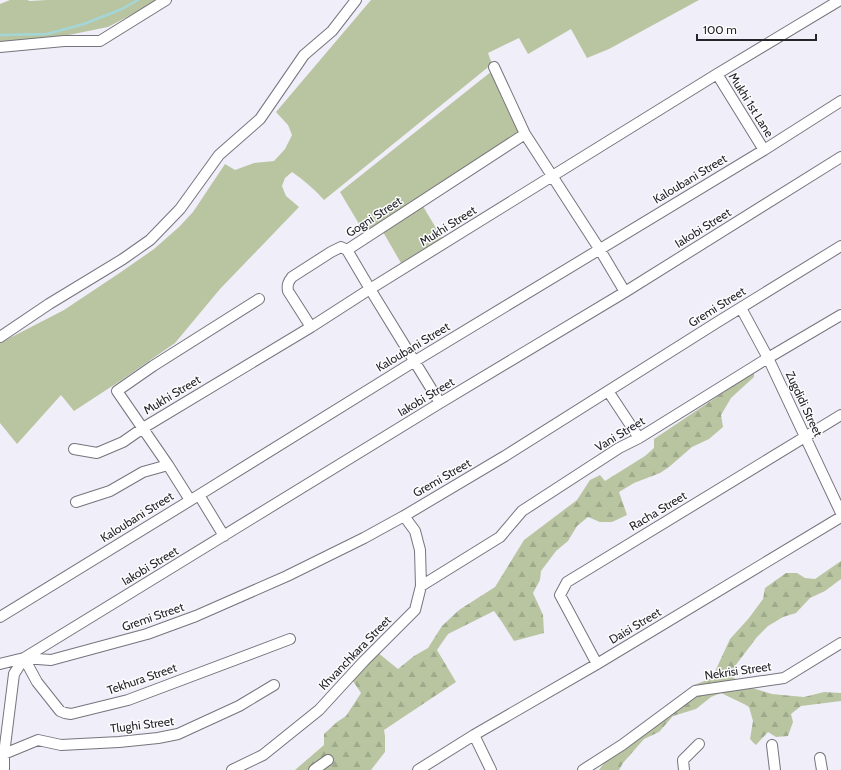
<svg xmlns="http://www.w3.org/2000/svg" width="841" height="770" viewBox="0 0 841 770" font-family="Cabin,sans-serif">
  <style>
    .green { fill: #b9c5a1 }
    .forest { fill: url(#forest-firs) }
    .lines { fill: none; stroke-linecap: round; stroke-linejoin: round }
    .stream { stroke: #a4d5d7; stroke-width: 2.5 }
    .minor-casing { stroke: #76747d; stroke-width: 12 }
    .minor { stroke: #fff; stroke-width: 10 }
    .labels { text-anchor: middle; stroke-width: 3; stroke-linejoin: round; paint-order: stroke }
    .street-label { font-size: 12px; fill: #262529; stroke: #fdfdff }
  </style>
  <defs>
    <pattern id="forest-firs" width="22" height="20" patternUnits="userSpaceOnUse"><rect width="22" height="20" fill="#b9c5a1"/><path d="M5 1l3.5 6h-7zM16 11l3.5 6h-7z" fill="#9fa98b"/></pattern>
  </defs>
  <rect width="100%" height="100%" fill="#f0eef9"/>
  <path class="green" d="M10,0h17l3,1 17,-1h112l-51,27 -54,11 -54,5v-39z
    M371,0h328l-90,49 -22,9 -16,-29 -43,25 -9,-16 -31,15 4,11 -168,136c-10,-11 -20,-20 -32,-28l-7,6 -3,8 4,10 13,11 -79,82 -45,54 -55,38 -46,30 -13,-16 -44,49 -17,-21v-80l64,-33 57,-38 33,-23 25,-22 14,-15 32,-48 10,6 19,-7 20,-2 11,-12 7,-14 -4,-10 -12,-13z
    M492,71l27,61 -101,66 24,40 -41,25 -22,-38 -14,9 -25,-42z"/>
  <path class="forest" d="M754,372v5l-23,21 -10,17 2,12 -14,12 -17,8 -23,20 -9,6 -26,10 -15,9 8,23 -15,7h-12l-12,-5 -11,9 -9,15 -12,10 -15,20 -1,9 -7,13 10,22 1,18 -30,8 -12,-19 -8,-11 -46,23 -11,16 19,32 -72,48 1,6v16l-14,18h-76l29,-25v-11l13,-12 9,-6 15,-23 -10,-15 26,-26 21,17 16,-13 14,-8 14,-22 17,-16 36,-23 29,-47 53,-40 13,-20 10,-5 5,6 40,-25 9,-8v-9z
    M841,561v18l-16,12 -15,7 -14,15 -13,4 -15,9 -11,11 -22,29 -3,11 20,11 20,6 32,3 20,-5 17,1v8l-40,5 -10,8 2,8 -5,14 -12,1 -8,-5 -12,13 -6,-6 3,-18 -4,-14 -5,-3 -23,-11 -10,4 -15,12 -23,7 -14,16 -15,7 -21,24 -4,7h-20l6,-8 63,-57 26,-20 18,-7 18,-39 19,-21 14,-19 2,-11 21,-15h11l8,5 10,1z"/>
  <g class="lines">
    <path class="stream" d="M0,35l47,-1 37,-10 38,-15 16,-9"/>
    <defs>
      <path id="minor" d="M0,47l64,-6h36l66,-41
        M494,67l31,67 75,116 25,42
        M717,74l47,76
        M347,250l178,-116
        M347,250l23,39 70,114
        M741,308l27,50 73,155
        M311,327l-23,-36c-1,-6 0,-9 4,-14l39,-25 10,-5 6,3
        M0,337l49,-33 74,-45 27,-19 30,-31 39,-54 41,-36 44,-64 28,-24 24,-31
        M608,391l31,47
        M74,449l23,4 26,-11 20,-14 168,-101 59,-38 347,-215 123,-74
        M199,495l25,41
        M190,500l-22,-35 -51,-74 36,-25 106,-67
        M76,502l34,-11 33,-19 25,-7
        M421,586l79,-49 22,-26 97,-63 20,-10 129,-80 73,-43
        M0,617l199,-122 216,-134 349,-211 77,-49
        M24,658l27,2 96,-26 49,-18 91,-40 77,-38 40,-22 101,-60 211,-133 125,-77
        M24,658l13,24 23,29 5,2 6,1 57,-14 162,-61
        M0,664l24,-6 416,-255 185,-111 216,-135
        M597,664l-37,-69 7,-13 274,-167
        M474,735l17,35
        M772,745l3,25
        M4,754l34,-14 23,5 58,-3 39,-4 20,-4 61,-28 35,-21
        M820,758l2,12
        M4,770v-16l10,-80 10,-16
        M232,770l31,-15 56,-45 45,-49 51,-51 6,-24 -1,-36 -5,-19 -11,-15
        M314,770l14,-10
        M418,770l56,-35 123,-71 244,-147
        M583,770l39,-25 73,-54 89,-13 57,-35
        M684,770l-1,-10 16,-16"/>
    </defs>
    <use href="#minor" class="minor-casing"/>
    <use href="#minor" class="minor"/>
  </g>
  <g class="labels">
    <g class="street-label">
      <text transform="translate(751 105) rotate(58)" y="4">Mukhi 1st Lane</text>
      <text transform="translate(690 179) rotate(-31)" y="4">Kaloubani Street</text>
      <text transform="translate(374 217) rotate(-33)" y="4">Gogni Street</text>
      <text transform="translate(448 226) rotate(-32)" y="4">Mukhi Street</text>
      <text transform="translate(703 228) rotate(-32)" y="4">Iakobi Street</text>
      <text transform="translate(717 307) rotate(-32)" y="4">Gremi Street</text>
      <text transform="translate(413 347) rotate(-31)" y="4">Kaloubani Street</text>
      <text transform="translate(172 395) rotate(-31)" y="4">Mukhi Street</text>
      <text transform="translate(426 397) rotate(-31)" y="4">Iakobi Street</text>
      <text transform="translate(804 404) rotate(65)" y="4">Zugdidi Street</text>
      <text transform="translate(620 434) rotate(-31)" y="4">Vani Street</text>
      <text transform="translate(442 478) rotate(-30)" y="4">Gremi Street</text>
      <text transform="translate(658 511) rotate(-31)" y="4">Racha Street</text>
      <text transform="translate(137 517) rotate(-32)" y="4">Kaloubani Street</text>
      <text transform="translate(150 566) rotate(-31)" y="4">Iakobi Street</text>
      <text transform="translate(153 617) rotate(-19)" y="4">Gremi Street</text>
      <text transform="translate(635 626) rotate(-31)" y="4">Daisi Street</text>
      <text transform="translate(355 653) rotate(-46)" y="4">Khvanchkara Street</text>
      <text transform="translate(738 671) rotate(-8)" y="4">Nekrisi Street</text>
      <text transform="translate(142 679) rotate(-19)" y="4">Tekhura Street</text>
      <text transform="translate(142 725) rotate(-7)" y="4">Tlughi Street</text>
    </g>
  </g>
  <path d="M697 34v6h119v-6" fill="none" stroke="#262529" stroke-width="2"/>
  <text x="703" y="34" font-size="12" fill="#262529" stroke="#fdfdff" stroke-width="3" paint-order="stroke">100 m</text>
</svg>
